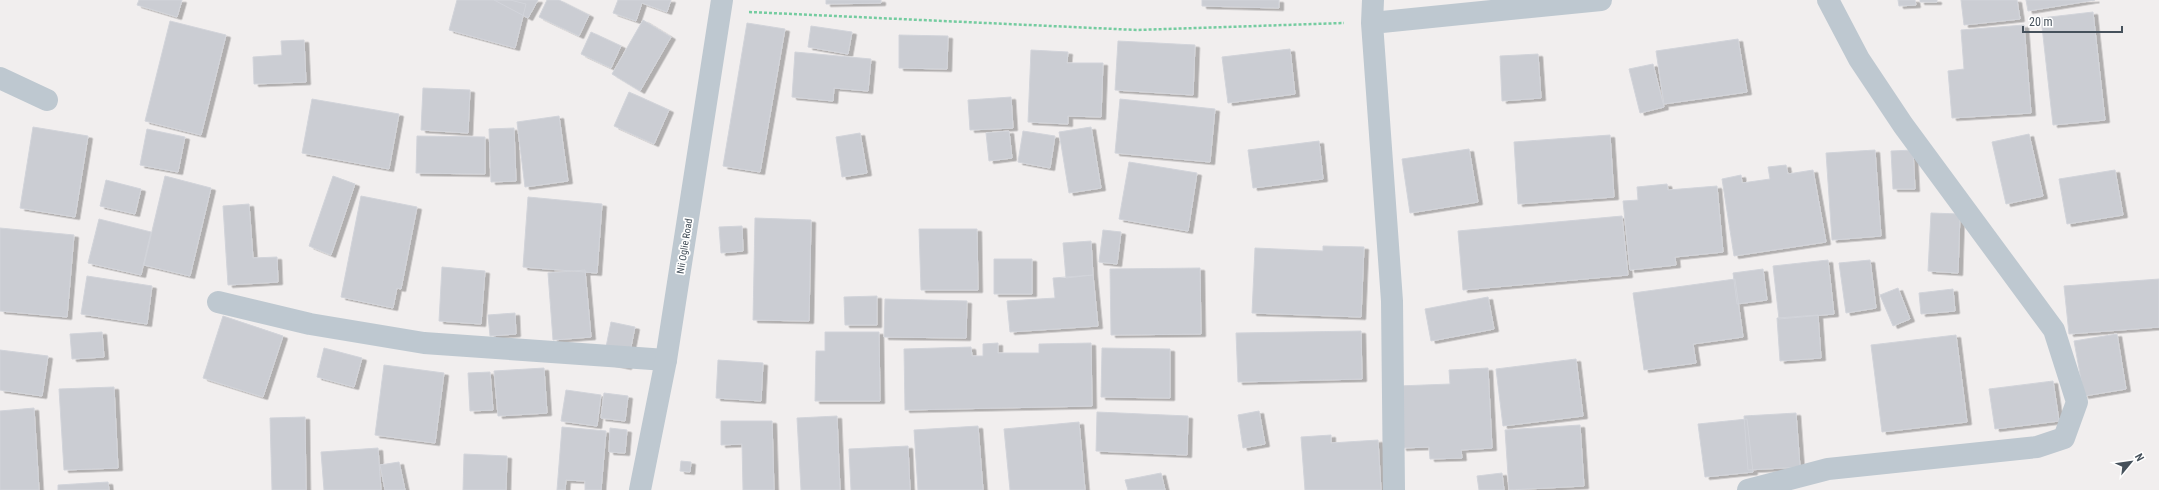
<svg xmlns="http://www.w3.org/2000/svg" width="2159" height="490" viewBox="0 0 2159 490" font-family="'Roboto Condensed',sans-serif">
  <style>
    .building { fill: #cbcdd3; stroke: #d2d4da; filter: url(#shadow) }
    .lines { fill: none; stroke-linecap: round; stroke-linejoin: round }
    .path { stroke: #75cca0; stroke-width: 2.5; stroke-dasharray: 3 2; stroke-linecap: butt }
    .minor { stroke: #bec8d0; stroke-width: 22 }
    .tertiary { stroke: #bec8d0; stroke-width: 22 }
    .labels { text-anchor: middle; stroke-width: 3.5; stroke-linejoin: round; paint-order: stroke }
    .street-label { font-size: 10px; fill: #46515b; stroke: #fff }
  </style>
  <defs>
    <filter id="shadow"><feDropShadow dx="4.5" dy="2.5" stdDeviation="0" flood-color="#0004"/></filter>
  </defs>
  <rect width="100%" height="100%" fill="#f1eeee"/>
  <path class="building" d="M139,0h43l-5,17 -40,-12z
    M457,0h53l16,4 -11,44 -66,-18z
    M494,0h44l-10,18z
    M547,0h12l30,15 -10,21 -40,-19z
    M618,0h53l-4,12 -25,-9 -6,18 -23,-8z
    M826,0h55v3l-55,1z
    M1202,0h77v8l-77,-2z
    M1898,0h17l1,5 -17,1z
    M1920,0h17v2h-17z
    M1961,0h56l3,19 -56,6z
    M2026,0h69l-67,11z
    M2093,12l12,108 -52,5 -12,-107z
    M643,20l28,17 -31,54 -28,-17z
    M170,21l56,14 -25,100 -56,-14z
    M747,23l38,6 -25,143 -37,-6z
    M2024,25l7,88 -79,5 -4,-47 16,-2 -3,-39z
    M811,26l41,6 -4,22 -40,-7z
    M591,32l30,14 -10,22 -30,-14z
    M899,35l49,1 -1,33 -48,-1z
    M1738,39l9,53 -83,12 -8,-53z
    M304,40l2,42 -52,2 -1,-27 29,-2 -1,-14z
    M1118,41l77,4 -2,50 -78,-5z
    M1290,49l5,45 -67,9 -6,-46z
    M1031,50l37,2 -1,11h36l-2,54 -33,-1v8l-40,-2z
    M795,52l76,7 -3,32 -34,-3 -1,13 -41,-4z
    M1538,54l3,44 -39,3 -2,-45z
    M1653,64l11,43 -24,6 -11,-44z
    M423,88l47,2 -2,43 -47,-3z
    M629,92l40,18 -15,34 -40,-18z
    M1011,97l2,31 -43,2 -2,-30z
    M312,99l87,15 -10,55 -87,-16z
    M1120,99l95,10 -5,53 -95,-9z
    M559,116l9,65 -43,6 -8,-65z
    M33,127l55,9 -13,81 -55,-9z
    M1091,127l10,61 -32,5 -10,-61z
    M514,128l2,53 -25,1 -2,-53z
    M147,129l38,8 -7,35 -38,-7z
    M1009,131l3,27 -23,3 -3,-28z
    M1023,131l32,5 -5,32 -32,-6z
    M860,133l7,40 -25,4 -6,-40z
    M2029,134l14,62 -37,8 -14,-62z
    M1610,135l4,62 -96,7 -4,-62z
    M417,136l68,1v37l-69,-1z
    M1319,141l4,38 -70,9 -5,-38z
    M1469,149l9,53 -68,11 -8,-54z
    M1875,150l6,86 -49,4 -6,-87z
    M1913,150l2,39h-22l-2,-38z
    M1129,162l68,11 -9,58 -69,-12z
    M1786,165l2,9 25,-4 13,72 -92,14 -12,-77 19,-4 1,8 28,-4 -2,-12z
    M2115,170l8,45 -56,9 -8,-45z
    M165,176l46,12 -21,88 -46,-11z
    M333,176l22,8 -24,71 -22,-9z
    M106,180l35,9 -6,25 -35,-8z
    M1667,184l1,6 49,-4 6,66 -48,5 1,8 -46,5 -7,-69 15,-1 -1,-13z
    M361,196l56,11 -16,82 -4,-1 -4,20 -52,-11z
    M528,197l74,7 -5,69 -74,-6z
    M249,204l4,54 24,-1 1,25 -50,3 -5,-79z
    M1931,213l29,1 -2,59 -30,-2z
    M1622,216l6,59 -165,15 -5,-59z
    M755,218l56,2 -2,101 -56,-1z
    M99,219l52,13 -10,43 -53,-12z
    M742,226l1,25 -22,2 -2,-26z
    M0,228l74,7 -7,82 -67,-6z
    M919,229h58l1,61h-57z
    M1103,230l18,2 -4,32 -18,-2z
    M1091,241l2,34 -27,3 -3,-35z
    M1323,246l41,1 -3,70 -109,-4 3,-65 68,3z
    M994,259h38v35h-38z
    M1828,260l6,54 -55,5 -6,-53z
    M1870,260l6,48 -30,5 -7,-50z
    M442,267l43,4 -4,53 -42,-3z
    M1200,268l1,66 -90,1 -1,-66z
    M1763,269l4,31 -30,4 -4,-31z
    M585,270l6,67 -38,3 -5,-67z
    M1093,275l5,51 -88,6 -3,-31 48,-3 -2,-20z
    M87,276l65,10 -5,38 -66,-10z
    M1735,279l8,58 -50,7 3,19 -52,7 -11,-77z
    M2159,279v48l-90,7 -5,-48z
    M1898,288l12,31 -17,7 -13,-31z
    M1953,289l2,22 -34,3 -2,-21z
    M877,296v29h-32l-1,-28z
    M1488,297l6,32 -63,12 -6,-32z
    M885,299l82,2 -1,37 -82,-1z
    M515,313l1,21 -26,2 -2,-21z
    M1818,315l3,43 -41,3 -3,-43z
    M223,316l60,20 -20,61 -60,-19z
    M611,322l24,5 -8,40 -24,-5z
    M1361,331l1,48 -124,3 -2,-49z
    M102,332l2,25 -32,2 -2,-25z
    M825,332h54l1,69h-65l1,-50h9z
    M2117,334l9,55 -42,7 -10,-55z
    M1956,335l11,87 -85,10 -11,-87z
    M998,343v10h41v-9l52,-1 1,63 -187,4 -1,-61 67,-2 1,9h11v-12z
    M324,348l38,10 -8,29 -37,-10z
    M1102,348l68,1v49l-69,-1z
    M0,350l48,6 -6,40 -42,-6z
    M1576,359l7,57 -80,10 -7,-57z
    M718,360l45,3 -2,38 -45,-3z
    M384,365l60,8 -9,70 -60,-8z
    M544,368l3,45 -49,3 -4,-45z
    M1488,368l4,80 -31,2 1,8 -32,1 -1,-12 -27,1 -4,-62 52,-2 -1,-14z
    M490,372l3,38 -23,1 -2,-38z
    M2053,381l6,40 -64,8 -6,-40z
    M114,387l4,81 -54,2 -5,-81z
    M566,390l35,5 -4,31 -36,-5z
    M604,393l24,3 -3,25 -24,-3z
    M34,408l5,82h-39v-79z
    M1259,411l6,33 -22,4 -5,-33z
    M1097,412l91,4 -1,39 -91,-4z
    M1796,413l4,54 -52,3 -4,-54z
    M837,416l3,74h-39l-4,-72z
    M305,417l1,73h-34l-2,-72z
    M1747,419l6,53 -48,5 -7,-53z
    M721,421h51l2,69h-31l-1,-46 -21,1z
    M1079,422l6,68h-75l-6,-61z
    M1580,425l4,61 -75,4 -4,-60z
    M978,426l5,64h-65l-4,-60z
    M562,427l44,4 -5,59h-16v-9l-19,-1 -1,10h-8z
    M610,428l17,2 -2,23 -16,-1z
    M1331,435v8l47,-3 3,50h-76l-4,-53z
    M908,446l2,44h-59l-2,-41z
    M378,448l3,42h-57l-3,-38z
    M464,454l43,2 -1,34h-43z
    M681,461l10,1 -1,10 -10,-1z
    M399,462l6,28h-20l-5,-25z
    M1161,473l4,17h-37l-3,-10z
    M1502,473l2,17h-25l-2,-14z
    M108,482l1,8h-51v-5z"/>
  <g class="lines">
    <path class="path" d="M749,12l388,18 207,-7"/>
    <path class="minor" d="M1373,0l-1,23 229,-23
      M1372,23l20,278 2,189
      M0,78l47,22
      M218,302l92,22 114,19 242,17
      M1748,490l80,-21 209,-22 27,-9 13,-36 -23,-72 -151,-205 -44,-66 -31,-59"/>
    <path class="tertiary" d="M640,490l26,-130 56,-360"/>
  </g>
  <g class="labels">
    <g class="street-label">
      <text transform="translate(684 246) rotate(-81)" y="4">Nii Oglie Road</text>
    </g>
  </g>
  <g transform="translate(2131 462) rotate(61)" stroke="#ffffff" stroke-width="3" paint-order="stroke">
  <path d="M0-3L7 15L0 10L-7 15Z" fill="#46515b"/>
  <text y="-6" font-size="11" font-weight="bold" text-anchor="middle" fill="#46515b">N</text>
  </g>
  <path d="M2023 26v6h99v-6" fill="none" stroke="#46515b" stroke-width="2"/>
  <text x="2029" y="26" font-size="12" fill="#46515b" stroke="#ffffff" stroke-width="3" paint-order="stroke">20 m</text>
</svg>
